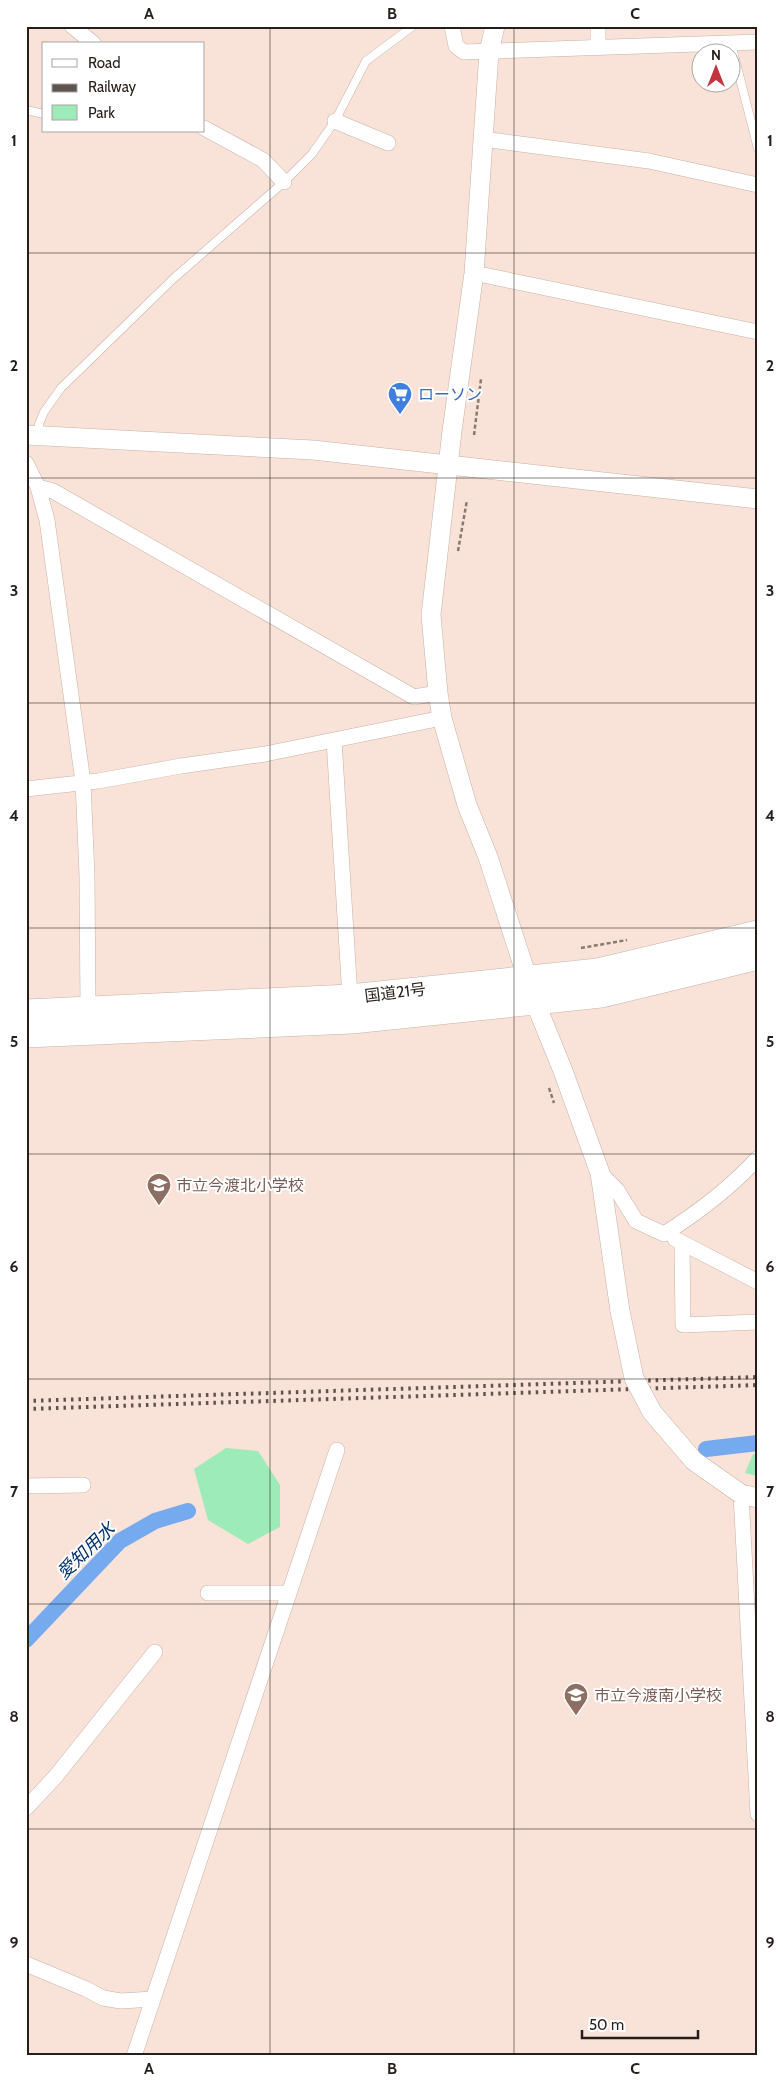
<svg xmlns="http://www.w3.org/2000/svg" width="784" height="2082" viewBox="0 0 784 2082" font-family="Cabin,'Noto Sans JP',sans-serif">
  <style>
    .green { fill: #9cebb8 }
    .lines { fill: none; stroke-linecap: round; stroke-linejoin: round }
    .canal { stroke: #76aaef; stroke-width: 16 }
    .service-casing { stroke: #c7b1a7; stroke-width: 9 }
    .minor-casing { stroke: #c7b1a7; stroke-width: 16 }
    .tertiary-casing { stroke: #c7b1a7; stroke-width: 20 }
    .trunk-casing { stroke: #c7b1a7; stroke-width: 26 }
    .path { stroke: #887971; stroke-width: 2.5; stroke-dasharray: 4 2.5; stroke-linecap: butt }
    .service { stroke: #fff; stroke-width: 8 }
    .minor { stroke: #fff; stroke-width: 15 }
    .tertiary { stroke: #fff; stroke-width: 19 }
    .trunk { stroke: #fff; stroke-width: 25 }
    .rail { stroke: #5f534d; stroke-width: 4; stroke-dasharray: 2.5 5; stroke-linecap: butt }
    .tertiary-bridge-casing { stroke: #c7b1a7; stroke-width: 20; stroke-linecap: butt }
    .tertiary-bridge { stroke: #fff; stroke-width: 19 }
    .grid { fill: none; stroke: #261e1a; stroke-width: 1; stroke-opacity: 0.55 }
    .labels { text-anchor: middle; stroke-width: 4; stroke-linejoin: round; paint-order: stroke }
    .shop-label { font-size: 16px; fill: #366cbe; stroke: #fff; text-anchor: start }
    .street-label { font-size: 16px; fill: #261e1a; stroke: #fff }
    .education-label { font-size: 16px; fill: #785e54; stroke: #fff; text-anchor: start }
    .water-label { font-size: 18px; font-style: italic; fill: #00336f; stroke: #fff }
    .neatline { fill: none; stroke: #261e1a; stroke-width: 2 }
    .grid-label { font-size: 16px; text-anchor: middle; font-weight: bold; fill: #261e1a }
  </style>
  <rect width="100%" height="100%" fill="#f9e2d7"/>
  <path class="green" d="M226,1448l32,3 22,34v42l-32,17 -40,-24 -14,-51z
    M753,1454h5v22l-13,-3z"/>
  <g class="lines">
    <path class="canal" d="M706,1449l52,-6
      M26,1640l94,-99 35,-20 33,-10"/>
    <defs>
      <path id="service" d="M731,43l27,106
        M26,110l18,4
        M38,435l1,-11 5,-12 17,-24 112,-109 111,-97 28,-28 23,-33 31,-60 47,-35"/>
      <path id="minor" d="M72,26l22,18
        M452,26l4,20 8,6 294,-10
        M598,47v-21
        M335,121l53,22
        M204,128l59,32 21,22
        M483,139l166,22 109,24
        M474,273l284,59
        M26,463l12,24 9,33 36,262 4,94 1,133
        M38,487l15,4 361,206 24,-4
        M334,740l16,257
        M26,789l72,-8 83,-15 84,-12 177,-36
        M600,1173l17,17 19,31 28,13c35,-22 66,-46 94,-76
        M675,1239l83,43
        M682,1243l1,82 75,-3
        M26,1486l57,-1
        M741,1494l17,320
        M208,1593h81
        M26,1808l30,-32 99,-124
        M26,1964l60,25 17,9 18,3 32,-2
        M134,2056l203,-606"/>
      <path id="tertiary" d="M495,26l-6,26 -15,221 -22,158 -21,184 7,78 4,25 25,87 21,52 47,145 28,69 37,102 20,138
        M26,435l287,15 445,49
        M741,1494l17,4"/>
      <path id="trunk" d="M26,1012l324,-15 248,-26 160,-38
        M26,1035l326,-14 183,-19 66,-7 157,-38"/>
    </defs>
    <use href="#service" class="service-casing"/>
    <use href="#minor" class="minor-casing"/>
    <use href="#tertiary" class="tertiary-casing"/>
    <use href="#trunk" class="trunk-casing"/>
    <path class="path" d="M474,435l7,-56
      M458,551l9,-51
      M581,948l46,-8
      M549,1088l5,15"/>
    <use href="#service" class="service"/>
    <use href="#minor" class="minor"/>
    <use href="#tertiary" class="tertiary"/>
    <use href="#trunk" class="trunk"/>
    <path class="rail" d="M26,1401l732,-24
      M26,1409l732,-24"/>
    <defs>
      <path id="tertiary-bridge" d="M620,1311l14,67 18,34 42,49 47,33"/>
    </defs>
    <use href="#tertiary-bridge" class="tertiary-bridge-casing"/>
    <use href="#tertiary-bridge" class="tertiary-bridge"/>
  </g>
  <path class="grid" d="M270,26v2030M514,26v2030M26,253h732M26,478h732M26,703h732M26,928h732M26,1154h732M26,1379h732M26,1604h732M26,1829h732"/>
  <defs>
    <symbol id="supermarket-pin" viewBox="-11 -11 22 30"><path d="M0 17L-7.5 6A9.5 9.5 0 1 1 7.5 6Z" fill="#3f7fe0" stroke="#fff"/><path d="M-6-5.5h2.5l.6 2H6L4.5 2H-2.5L-4.4-4H-6ZM-1.5 3.2a1.3 1.3 0 1 0 .1 0ZM3 3.2a1.3 1.3 0 1 0 .1 0Z" fill="#fff"/></symbol>
    <symbol id="school-pin" viewBox="-11 -11 22 30"><path d="M0 17L-7.5 6A9.5 9.5 0 1 1 7.5 6Z" fill="#8d6e63" stroke="#fff"/><path d="M0-5L7-2L0 1L-7-2ZM-4 1L0 2.5L4 1V4Q0 6-4 4Z" fill="#fff"/></symbol>
  </defs>
  <g fill-rule="evenodd">
    <use href="#supermarket-pin" x="386" y="380" width="28" height="38"/>
    <use href="#school-pin" x="145" y="1171" width="28" height="38"/>
    <use href="#school-pin" x="562" y="1681" width="28" height="38"/>
  </g>
  <g class="labels">
    <g class="shop-label">
      <text x="418" y="400">ローソン</text>
    </g>
    <g class="street-label">
      <text transform="translate(395 992) rotate(-7)" y="6">国道21号</text>
    </g>
    <g class="education-label">
      <text x="176" y="1191">市立今渡北小学校</text>
      <text x="594" y="1701">市立今渡南小学校</text>
    </g>
    <g class="water-label">
      <text transform="translate(86 1551) rotate(-44)" y="6">愛知用水</text>
    </g>
  </g>
  <rect width="784" height="2082" fill="none" stroke="#ffffff" stroke-width="55"/>
  <rect x="42" y="42" width="162" height="90" fill="#ffffff" stroke="#a8a5a3"/>
  <rect x="52" y="59" width="25" height="8" fill="#ffffff" stroke="#a8a5a3"/>
  <text x="88" y="68" font-size="15" fill="#261e1a">Road</text>
  <rect x="52" y="84" width="25" height="8" fill="#5f534d" stroke="#a8a5a3"/>
  <text x="88" y="92" font-size="15" fill="#261e1a">Railway</text>
  <rect x="52" y="105" width="25" height="15" fill="#9cebb8" stroke="#a8a5a3"/>
  <text x="88" y="118" font-size="15" fill="#261e1a">Park</text>
  <g transform="translate(716 68)"><circle r="24" fill="#ffffff" stroke="#a8a5a3"/>
  <path d="M0-4L9 19L0 12L-9 19Z" fill="#c4343f"/>
  <text y="-8" font-size="14" font-weight="bold" text-anchor="middle" fill="#261e1a">N</text>
  </g>
  <path d="M582 2030v8h116v-8" fill="none" stroke="#261e1a" stroke-width="2.5"/>
  <text x="589" y="2030" font-size="15" fill="#261e1a" stroke="#ffffff" stroke-width="4" paint-order="stroke">50 m</text>
  <rect x="28" y="28" width="728" height="2026" class="neatline"/>
  <g class="grid-label">
    <text x="149" y="19">A</text>
    <text x="392" y="19">B</text>
    <text x="635" y="19">C</text>
    <text x="14" y="146">1</text>
    <text x="770" y="146">1</text>
    <text x="14" y="371">2</text>
    <text x="770" y="371">2</text>
    <text x="14" y="596">3</text>
    <text x="770" y="596">3</text>
    <text x="14" y="821">4</text>
    <text x="770" y="821">4</text>
    <text x="14" y="1047">5</text>
    <text x="770" y="1047">5</text>
    <text x="14" y="1272">6</text>
    <text x="770" y="1272">6</text>
    <text x="14" y="1497">7</text>
    <text x="770" y="1497">7</text>
    <text x="14" y="1722">8</text>
    <text x="770" y="1722">8</text>
    <text x="14" y="1948">9</text>
    <text x="770" y="1948">9</text>
    <text x="149" y="2074">A</text>
    <text x="392" y="2074">B</text>
    <text x="635" y="2074">C</text>
  </g>
</svg>
